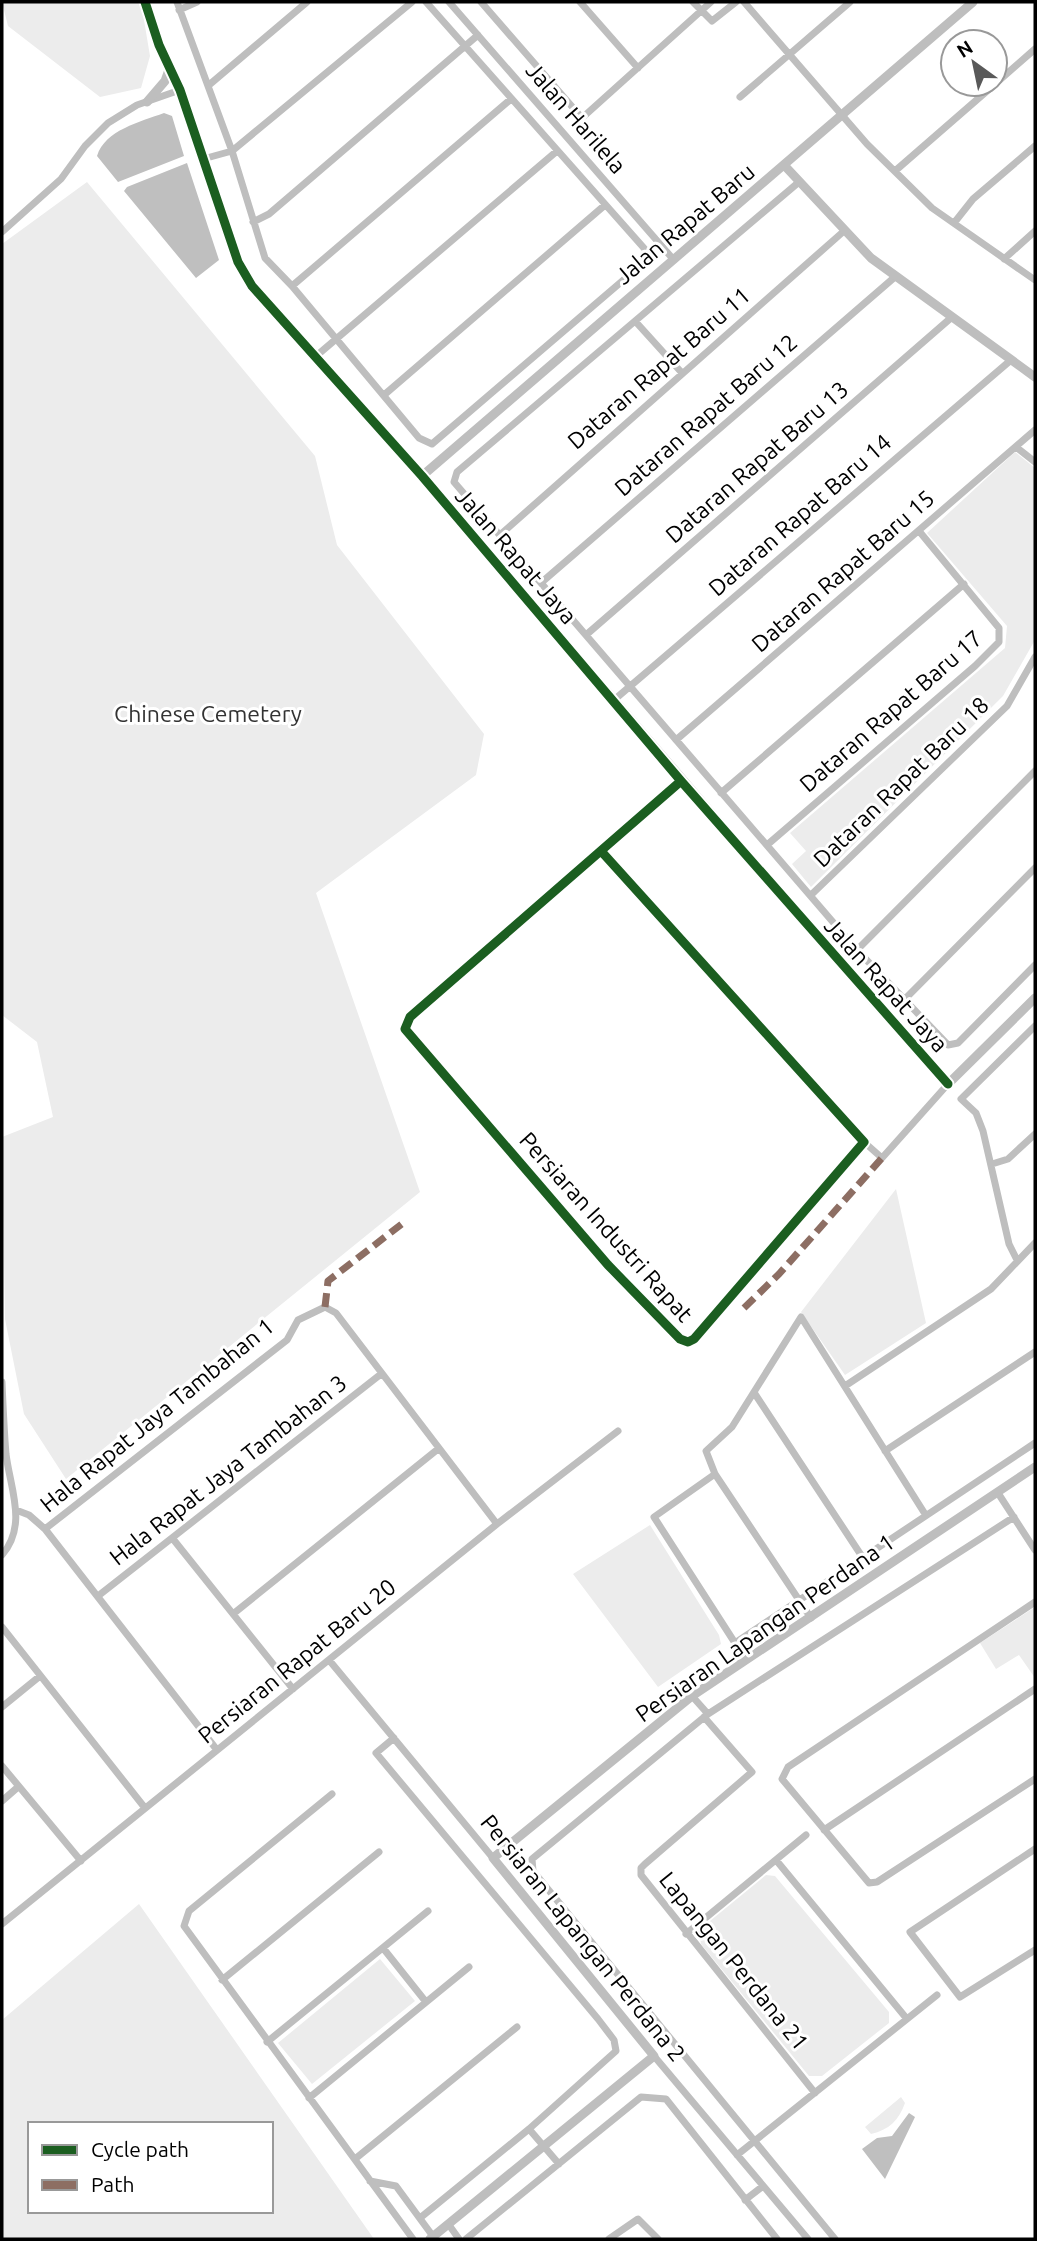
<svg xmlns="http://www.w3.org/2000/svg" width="1037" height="2241" viewBox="0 0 1037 2241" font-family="Ubuntu,sans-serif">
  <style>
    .green { fill: #ececec; fill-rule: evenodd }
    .water { fill: #bfbfbf }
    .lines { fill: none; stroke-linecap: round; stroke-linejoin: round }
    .minor { stroke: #bebebe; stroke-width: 7 }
    .tertiary { stroke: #bebebe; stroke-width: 9 }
    .quiet { stroke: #8d6e63; stroke-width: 7; stroke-dasharray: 14 7; stroke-linecap: butt }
    .cycleway-casing { stroke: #fff; stroke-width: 13 }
    .cycleway { stroke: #1b5e20; stroke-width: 9 }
    .labels { text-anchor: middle; stroke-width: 6; stroke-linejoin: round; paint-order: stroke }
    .street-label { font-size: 23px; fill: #000; stroke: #fff }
    .park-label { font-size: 23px; fill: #333; stroke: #fff }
  </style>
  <rect width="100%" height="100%" fill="#fff"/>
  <path class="green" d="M2,2h139l9,54 -9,32 -41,9 -92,-71z
    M87,182l228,274 22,89 147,189 -8,41 -160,118 104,299 -354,287 -42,-65 -19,-95 -3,-182 51,-20 -16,-75 -35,-27v-771z
    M1015,452l20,16v172l-32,56 -192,191 -19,-23 14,-13 -16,-18 215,-185 2,-22 -80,-93z
    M896,1189l30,134 -81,52 -44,-63z
    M650,1525l69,110 2,9 -63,43 -85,-113z
    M1035,1607v71l-16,-23 -23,14 -16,-26z
    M766,1875l9,1 114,136v11l-67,53h-13l-108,-132 -2,-14z
    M139,1904l235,335h-372v-219zM30,2124h241v87h-241z
    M380,1959l35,42 -103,83 -34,-41z
    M901,2097l4,6c-6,17 -16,27 -34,31l-6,-7z"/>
  <path class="water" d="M164,113l8,3 12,40 -66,26 -21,-26c8,-26 43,-34 67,-43z
    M187,163l32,97 -23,18 -72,-87 3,-4z
    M909,2113l6,4 -30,62 -23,-30 15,-11 15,-2z"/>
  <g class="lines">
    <path class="minor" d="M177,2l55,149 33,107 27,28 127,152 13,6 230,-197
      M426,2l225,254
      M449,2l224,257
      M481,2l101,116 129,-116
      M580,2l58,66
      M693,2l19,19 24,-19
      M744,2l123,142 65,64 103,72
      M179,10l18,-8
      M995,84l40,-35
      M209,85l98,-83
      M740,97l110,-95
      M203,159l29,-8 180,-149
      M895,171l100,-87
      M799,182l-342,290 -3,10 403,468 91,95 10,-2 77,-78
      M253,222l16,-8 209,-179
      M954,223l19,-24 62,-53
      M2,232l59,-53 24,-33 23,-23 29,-18 43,-15
      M1004,259l31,-28
      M292,286l219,-187
      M635,321l47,52
      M315,357l242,-206
      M384,395l221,-190
      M1016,447l19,15
      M501,534l343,-303
      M542,582l354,-306
      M586,635l366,-318
      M614,700l397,-340
      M676,740l359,-310
      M721,793l243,-209
      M767,845l208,-179 24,-24v-14l-80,-97
      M601,851l263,291 -170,197 -6,3 -8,-3 -72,-74 -203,-236 5,-12 271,-236
      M811,895l196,-189 28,-49
      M857,950l178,-179
      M904,1000l131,-132
      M864,1142l18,16 66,-74
      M992,1164l16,-5 27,-25
      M1017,1260l-8,-16 -26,-113 -7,-18 -15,-14 74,-73
      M2,1382c1,24 2,48 4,72 4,34 22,71 -4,101
      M845,1386l146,-97 44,-46
      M755,1394l108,164
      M885,1451l150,-99
      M715,1474l-61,43 81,126 300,-200
      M998,1493l37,57
      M16,1510l13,5 16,14 172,221
      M45,1529l242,-189 11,-20 27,-13 11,6 161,211
      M173,1539l120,150
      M98,1596l283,-222
      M1035,1602l-247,165 -6,12 87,104 8,-1 158,-103
      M233,1614l205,-165
      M811,1618l-96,-144 -9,-23 26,-24 69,-110 124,197
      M2,1627l143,181
      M329,1660l164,198
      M692,1696l16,18
      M2,1707l38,-31
      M704,1717l48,55 -107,92 -4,4v7l174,218
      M394,1738l-18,15 222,266 16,21 2,11 -87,78 -109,89
      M2,1766l79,95
      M332,1794l-143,117 -5,15 229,313
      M2,1801l16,-14
      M824,1830l211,-141
      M1035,1849l-125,83 50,65 75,-47
      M776,1860l131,159
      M2,1924l495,-400 121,-93
      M686,1934l120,-99
      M383,1948l43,54
      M222,1980l157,-128
      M267,2042l161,-131
      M654,2056l154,183
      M309,2098l160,-131
      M529,2129l30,35
      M737,2155l200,-160
      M355,2159l162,-132
      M370,2181l26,5 39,53
      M745,2200l18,-14
      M449,2225l10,14
      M466,2239l175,-142 25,2 111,140
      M609,2239l29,-20 20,20
      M835,2239l-302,-368 -1,-12 176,-145 306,-197"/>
    <path class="tertiary" d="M145,2l14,43 21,45 58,172 14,24 170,190 456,531 70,77 87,-86
      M147,102l18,-21 5,-14
      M784,165l87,93 164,119
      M422,476l551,-474
      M430,2239l224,-183 -161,-198 199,-162 343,-229"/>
    <path class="quiet" d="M325,1307l3,-26 79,-61
      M744,1308l35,-34 103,-116"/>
    <defs>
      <path id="cycleway" d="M145,2l14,43 21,45 58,172 14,24 170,190 259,305 267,303
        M601,851l263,291 -170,197 -6,3 -8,-3 -72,-74 -203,-236 5,-12 271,-236"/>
    </defs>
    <use href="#cycleway" class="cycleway-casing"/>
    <use href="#cycleway" class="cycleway"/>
  </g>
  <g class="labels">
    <g class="street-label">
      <text transform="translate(576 118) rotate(49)" y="8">Jalan Harilela</text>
      <text transform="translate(685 224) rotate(-40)" y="8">Jalan Rapat Baru</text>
      <text transform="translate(659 368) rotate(-41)" y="8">Dataran Rapat Baru 11</text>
      <text transform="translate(706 415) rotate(-41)" y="8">Dataran Rapat Baru 12</text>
      <text transform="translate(757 462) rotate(-41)" y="8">Dataran Rapat Baru 13</text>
      <text transform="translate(800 515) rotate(-41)" y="8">Dataran Rapat Baru 14</text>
      <text transform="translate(516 556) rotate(49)" y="8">Jalan Rapat Jaya</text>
      <text transform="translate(843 571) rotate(-41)" y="8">Dataran Rapat Baru 15</text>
      <text transform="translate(891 711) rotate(-41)" y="8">Dataran Rapat Baru 17</text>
      <text transform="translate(901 782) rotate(-44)" y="8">Dataran Rapat Baru 18</text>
      <text transform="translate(886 985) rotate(48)" y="8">Jalan Rapat Jaya</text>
      <text transform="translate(606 1227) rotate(48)" y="8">Persiaran Industri Rapat</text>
      <text transform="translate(157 1415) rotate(-39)" y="8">Hala Rapat Jaya Tambahan 1</text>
      <text transform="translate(228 1470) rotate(-38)" y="8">Hala Rapat Jaya Tambahan 3</text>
      <text transform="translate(765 1628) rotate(-35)" y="8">Persiaran Lapangan Perdana 1</text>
      <text transform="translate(297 1661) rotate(-39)" y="8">Persiaran Rapat Baru 20</text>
      <text transform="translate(583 1938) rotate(51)" y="8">Persiaran Lapangan Perdana 2</text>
      <text transform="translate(734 1961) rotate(51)" y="8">Lapangan Perdana 21</text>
    </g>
    <g class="park-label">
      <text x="208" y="722">Chinese Cemetery</text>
    </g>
  </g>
  <rect width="1037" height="2241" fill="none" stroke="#000000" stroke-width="7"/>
  <rect x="28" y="2122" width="245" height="91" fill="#ffffff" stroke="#999999" stroke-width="2"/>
  <rect x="42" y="2145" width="35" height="10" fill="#1b5e20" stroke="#999999" stroke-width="2"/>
  <text x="91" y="2157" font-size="21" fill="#000000">Cycle path</text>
  <rect x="42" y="2180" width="35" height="10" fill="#8d6e63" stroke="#999999" stroke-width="2"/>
  <text x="91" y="2192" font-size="21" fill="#000000">Path</text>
  <g transform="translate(974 63) rotate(327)"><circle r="33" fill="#ffffff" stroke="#999999" stroke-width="2"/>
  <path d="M0-5L12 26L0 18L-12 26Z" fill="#595959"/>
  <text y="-10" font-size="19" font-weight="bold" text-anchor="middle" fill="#000000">N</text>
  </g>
</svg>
